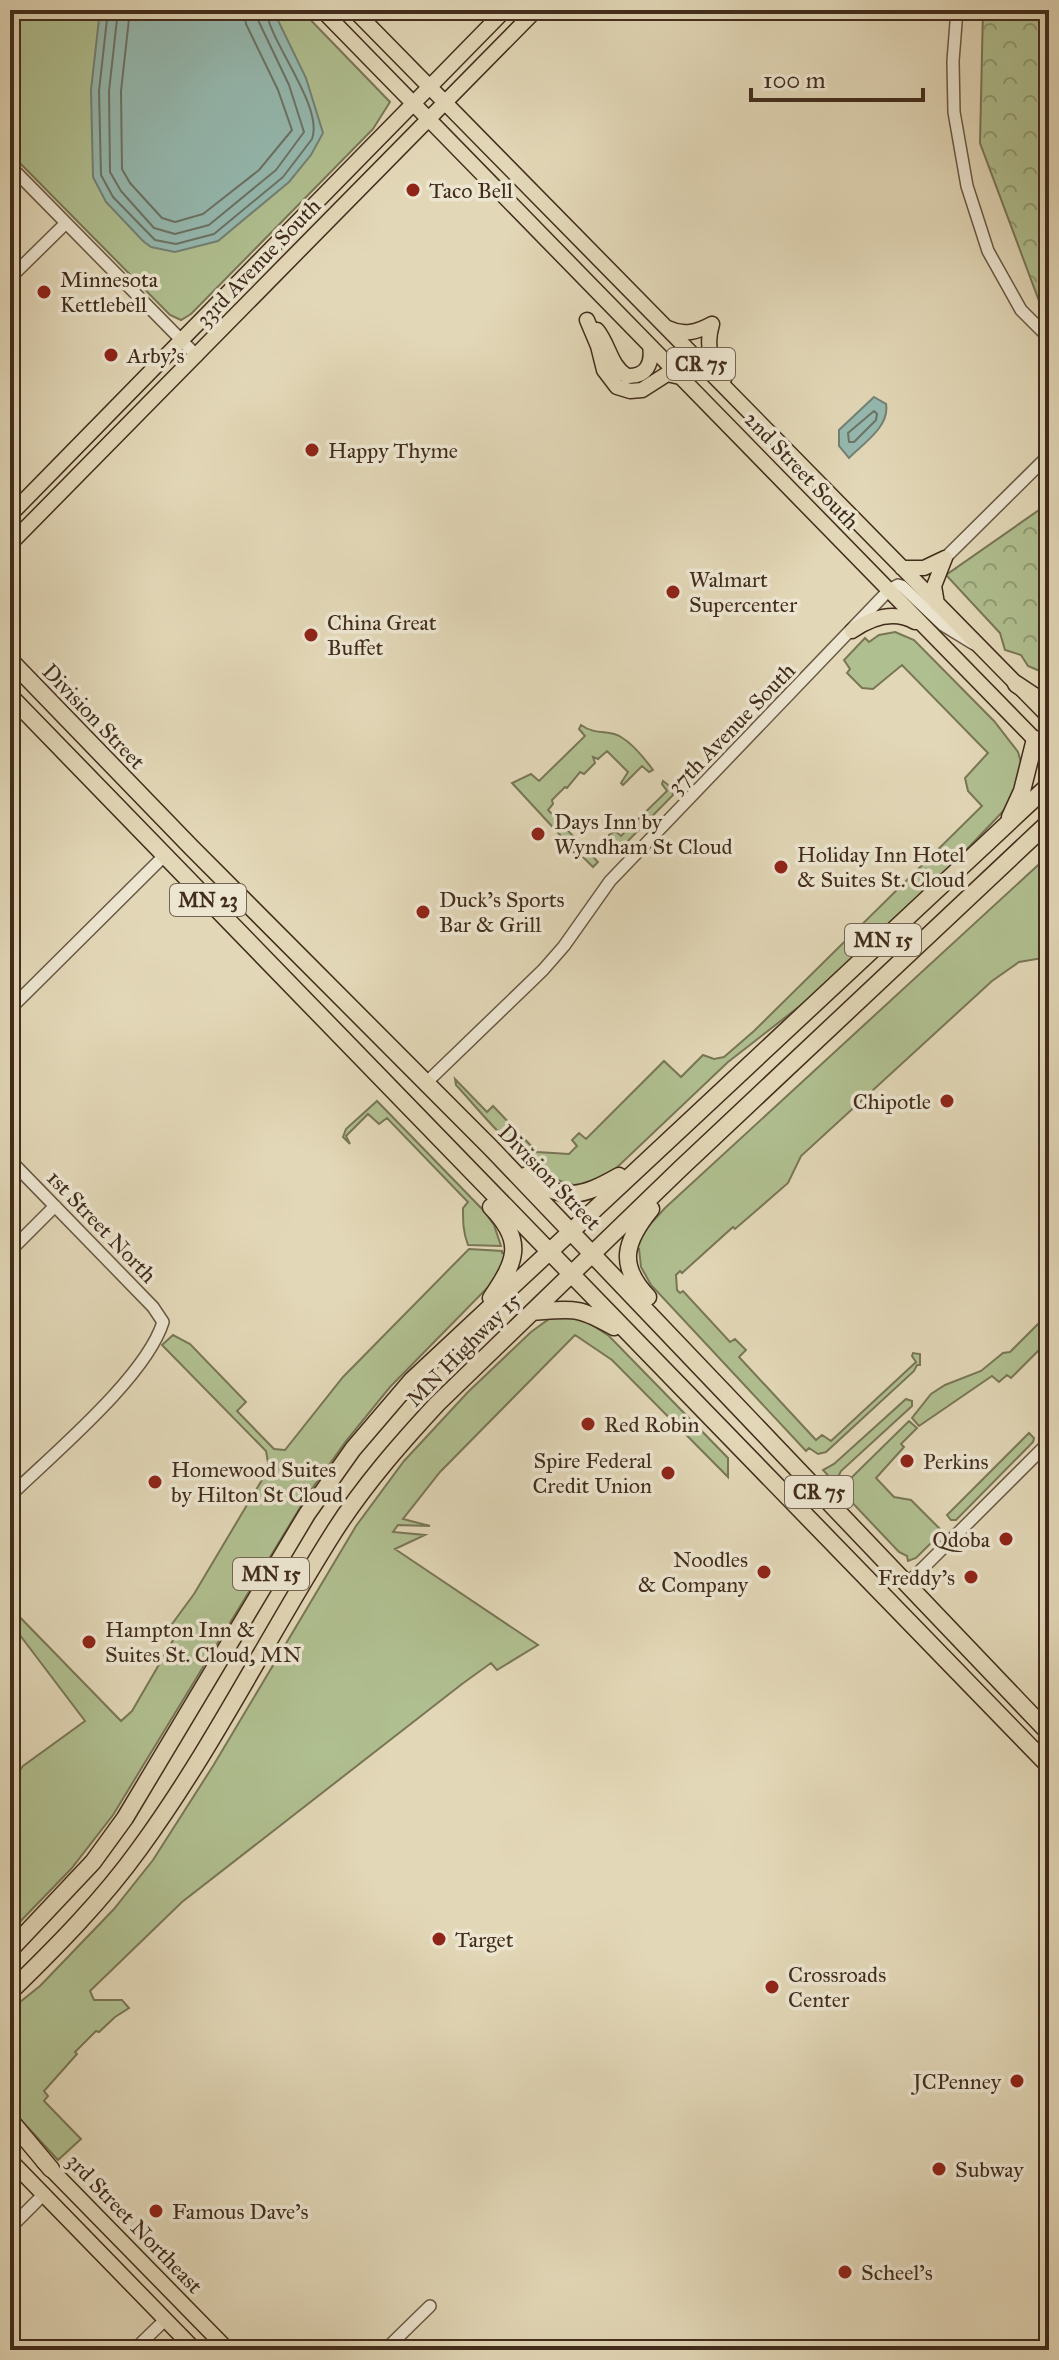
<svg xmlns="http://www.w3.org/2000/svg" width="1059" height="2360" viewBox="0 0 1059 2360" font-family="'IM FELL Great Primer',serif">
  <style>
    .grass { fill: #b0bf90; stroke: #797656; stroke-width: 2 }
    .forest { fill: url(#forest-crowns); stroke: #797656; stroke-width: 2 }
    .water { fill: #95b9b0; stroke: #748175; stroke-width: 2 }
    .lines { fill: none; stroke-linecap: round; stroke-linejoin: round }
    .shore { stroke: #6c7366; stroke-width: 2 }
    .minor-casing { stroke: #6a5843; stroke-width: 14 }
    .major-casing { stroke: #422d1c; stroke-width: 17 }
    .highway-casing { stroke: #422d1c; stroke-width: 19 }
    .minor { stroke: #ece5d0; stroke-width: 11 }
    .major { stroke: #e2d7b7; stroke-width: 14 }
    .highway { stroke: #e2d7b7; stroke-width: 16 }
    .poi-dot { fill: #8f2418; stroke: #ece5d0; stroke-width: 3 }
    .labels { text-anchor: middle; stroke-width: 7; stroke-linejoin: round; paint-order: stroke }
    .shield { fill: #ece5d0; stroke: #756452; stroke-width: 2 }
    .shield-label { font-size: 20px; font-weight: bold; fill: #422d1c }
    .poi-label { font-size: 22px; fill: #422d1c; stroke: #ece5d0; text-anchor: start }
    .street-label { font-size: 22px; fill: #422d1c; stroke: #ece5d0 }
  </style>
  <defs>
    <pattern id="forest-crowns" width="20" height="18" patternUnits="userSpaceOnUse" patternTransform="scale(2)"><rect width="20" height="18" fill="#b0bf90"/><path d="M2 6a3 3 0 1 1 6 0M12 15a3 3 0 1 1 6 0" fill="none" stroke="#919c75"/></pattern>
  </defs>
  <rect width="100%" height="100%" fill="#e2d7b7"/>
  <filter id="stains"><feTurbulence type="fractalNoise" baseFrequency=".0025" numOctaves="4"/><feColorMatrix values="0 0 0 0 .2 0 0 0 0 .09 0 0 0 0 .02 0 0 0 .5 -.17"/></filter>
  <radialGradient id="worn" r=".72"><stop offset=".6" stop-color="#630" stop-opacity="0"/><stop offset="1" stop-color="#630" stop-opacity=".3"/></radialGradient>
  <path class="grass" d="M15,10h286l89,92 -17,27 -182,185 -10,6 -11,-5 -160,-162v-138z
    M895,632l19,8 80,81 24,31 4,14 -12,38 -61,64 -144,134 -77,60 -119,113 -37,14v-5c-40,-6 -88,-69 -116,-99l-1,-6 32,33 6,-6 44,46 32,2 8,-8 -5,-6 7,-7 7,6 78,-78 17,16 22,-22 11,4 10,-2 30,-26 228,-225 -14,-15 -3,-13 23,-25 -86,-88 -29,24 -11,-1 -15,-15 3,-4 -6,-9 21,-22 4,4 10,-7z
    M581,725c15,11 29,4 40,12 12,7 24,22 32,33l-4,2 -7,-6 -19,19 -2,-2 7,-11 -21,-21 -9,8 -5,-2 2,6 -11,11 -4,-2 -13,16 -2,-1 -13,13 1,4 -5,6 50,52 -5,5 -14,-14 -7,-1 1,-3 -61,-66 19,-9 8,7 46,-45 -6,-7z
    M663,781l8,6 2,8 -52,53h-4l-7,-7 -1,-6 6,-4 6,5 46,-45 -5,-7z
    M1049,855v74l-4,9 4,7v12l-30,5 -27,19 -191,175 -13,27 -53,46 -2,-2 -51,46 -2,-2 -4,4 1,15 3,3 3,-2 47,51 5,-3 11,11 -7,7 77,83 6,-5 9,6 85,-79 -4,-6 1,-3 7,1v11h-3l-3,6 -88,81 -8,2 -9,-6 -3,3 -155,-166 -10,-18 -2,-18h-3l7,-17 22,-24z
    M377,1101l107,110 10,14 7,21 -33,-1c-5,-13 -5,-23 -5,-37l5,-6 -81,-84 -8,6 -11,-10 -22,22 4,8 -7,-7 3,-8z
    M469,1249l33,2v2l4,1 -11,26 -105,107 -44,54 -37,52 -196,322 -42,54 -61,63v-148l13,-18 62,-45 -75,-99v-15l111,114 11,-10 47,-81 -7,-6 22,-30 75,-126 -3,-17 -104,-106 11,-10 17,9 56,58 -9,9 37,38 11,1 58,-73z
    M1049,1313v27l-38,38 -4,-3 -8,7 -7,-6 -73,50 -7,-8 19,-24 14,-9 36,-14 22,-18 7,-1z
    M564,1315l22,6 23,15 119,122v19l-116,-117 -37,-25 -135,137 -37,47 27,7 -32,-1 -5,7 32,3 -30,14 143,96 -41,25 -6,-7 -29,21 -280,218 -92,89 4,9h28l7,8 -14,9 -16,15 -3,-1 -21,21 2,2 -33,37 4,5 -4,5 37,38 -23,21 -48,-52v-98l30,-24 74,-77 39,-49 60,-94 143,-240 48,-65 64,-69 63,-60 18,-13z
    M906,1399l6,2v5l-71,65 -6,12 -12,-13 11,-6z
    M909,1421l8,7 -16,16 3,3 -28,31 18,19 17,3 30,30 -1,4 -24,24 -8,3 -1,-5 -8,-4 -54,-57 3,-14z
    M1029,1433l5,5 -1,4 -77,78h-5l-4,-5z"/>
  <path class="forest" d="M983,10h66v310l-4,-3 -65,-174z
    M1049,503v172l-21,-9 -7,-11 -16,-5 -5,-17 -54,-58z"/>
  <path class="water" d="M100,10h173l33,68 17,55 -12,22 -22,27 -71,59 -43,11 -24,-5 -8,-6 -37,-39 -13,-25 -2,-87z
    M874,397l12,7c4,22 -22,39 -37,54l-10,-12v-16z"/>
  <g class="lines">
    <path class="shore" d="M108,10l-9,81 2,84 12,22 42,43 21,4 38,-10 69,-57 29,-38c12,-32 -42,-96 -46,-129
      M118,10l-9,81 1,81 11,19 33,37 21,6 34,-9 67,-55 28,-38 -15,-47 -31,-65 -2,-10
      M130,10l-9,81 1,78 8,14 32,35 13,4 28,-8 56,-44 33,-40 -14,-40 -32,-66 -2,-14
      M874,411l3,3 -1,6 -22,22h-5l-1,-9z"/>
    <defs>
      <path id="minor" d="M957,10l-4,51 1,51 13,74 21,65 33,59 28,28
        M10,166l187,190
        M10,278l56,-55
        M945,558l104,-103
        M10,1009l155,-154
        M427,1082l116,-112 21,-24 46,-65 279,-291 9,-5 4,1 41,39 31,19
        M10,1160l143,147 10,15c-17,55 -110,132 -153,174
        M10,1251l45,-45
        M906,1585l143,-143
        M1037,1753l12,-12
        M10,2228l34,-34
        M134,2350l32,-31
        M385,2350l45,-44"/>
      <path id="major" d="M322,10l727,744
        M354,10l695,707
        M587,320l11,26 6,24 13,17 13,4 12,-1 25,-16 13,3
        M712,324c-7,24 -1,34 12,55
        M668,328c16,8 29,4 44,-4
        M597,330c12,14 13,36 30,46 19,1 26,-12 23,-30
        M10,515l495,-505
        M10,544l526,-534
        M902,568h22l21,-10
        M937,604l-3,-18 11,-28
        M852,631c19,-13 42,-21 63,-9
        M10,2160l185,190
        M43,2161l185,189"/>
      <path id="highway" d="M10,660l181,187 300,301 558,585
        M1016,684l33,22
        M10,696l1039,1070
        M1010,817l12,-26 13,-52
        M527,1175c36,28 55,22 92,1
        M648,1297c-31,-32 -23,-56 3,-88
        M491,1298c25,-37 34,-56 0,-91
        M532,1312c42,-3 45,-6 82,15
        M10,1950l83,-88 32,-44 182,-304 46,-65 59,-69 637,-595
        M10,1992c46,-45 92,-91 130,-144 73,-100 128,-212 194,-316 30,-47 66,-88 103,-128l243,-235 369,-347
        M10,2120l41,49"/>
    </defs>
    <use href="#minor" class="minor-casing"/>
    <use href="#major" class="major-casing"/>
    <use href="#highway" class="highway-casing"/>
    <use href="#minor" class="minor"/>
    <use href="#major" class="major"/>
    <use href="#highway" class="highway"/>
  </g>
  <g class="poi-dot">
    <circle cx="413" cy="190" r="8"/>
    <circle cx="44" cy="292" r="8"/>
    <circle cx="111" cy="355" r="8"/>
    <circle cx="312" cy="450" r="8"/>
    <circle cx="673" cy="592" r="8"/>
    <circle cx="311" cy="635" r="8"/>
    <circle cx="538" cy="834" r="8"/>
    <circle cx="781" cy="867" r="8"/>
    <circle cx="423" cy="912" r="8"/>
    <circle cx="947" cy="1101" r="8"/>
    <circle cx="588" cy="1424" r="8"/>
    <circle cx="907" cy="1461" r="8"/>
    <circle cx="668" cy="1473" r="8"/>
    <circle cx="155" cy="1482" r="8"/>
    <circle cx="1006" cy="1539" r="8"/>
    <circle cx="764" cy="1572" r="8"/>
    <circle cx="971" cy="1577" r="8"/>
    <circle cx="89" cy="1642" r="8"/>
    <circle cx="439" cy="1939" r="8"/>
    <circle cx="772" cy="1987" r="8"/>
    <circle cx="1017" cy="2081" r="8"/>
    <circle cx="939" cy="2169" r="8"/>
    <circle cx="156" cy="2211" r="8"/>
    <circle cx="845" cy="2272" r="8"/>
  </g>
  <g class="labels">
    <g class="shield">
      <rect x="667" y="348" width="68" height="32" rx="6"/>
      <rect x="170" y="884" width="76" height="32" rx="6"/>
      <rect x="845" y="924" width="76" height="32" rx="6"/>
      <rect x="785" y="1476" width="68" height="32" rx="6"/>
      <rect x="233" y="1558" width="76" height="32" rx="6"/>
    </g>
    <g class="shield-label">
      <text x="701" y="371">CR 75</text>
      <text x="208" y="907">MN 23</text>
      <text x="883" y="947">MN 15</text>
      <text x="819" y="1499">CR 75</text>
      <text x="271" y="1581">MN 15</text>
    </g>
    <g class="poi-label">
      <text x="429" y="198">Taco Bell</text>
      <text x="60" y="287">Minnesota<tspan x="60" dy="25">Kettlebell</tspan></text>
      <text x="127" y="363">Arby's</text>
      <text x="328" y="458">Happy Thyme</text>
      <text x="689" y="587">Walmart<tspan x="689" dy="25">Supercenter</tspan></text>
      <text x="327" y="630">China Great<tspan x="327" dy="25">Buffet</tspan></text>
      <text x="554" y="829">Days Inn by<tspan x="554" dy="25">Wyndham St Cloud</tspan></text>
      <text x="797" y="862">Holiday Inn Hotel<tspan x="797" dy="25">&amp; Suites St. Cloud</tspan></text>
      <text x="439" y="907">Duck's Sports<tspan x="439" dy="25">Bar &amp; Grill</tspan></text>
      <text x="931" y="1109" text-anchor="end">Chipotle</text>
      <text x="604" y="1432">Red Robin</text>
      <text x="652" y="1468" text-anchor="end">Spire Federal<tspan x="652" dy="25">Credit Union</tspan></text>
      <text x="923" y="1469">Perkins</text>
      <text x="171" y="1477">Homewood Suites<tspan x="171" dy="25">by Hilton St Cloud</tspan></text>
      <text x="990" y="1547" text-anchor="end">Qdoba</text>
      <text x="748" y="1567" text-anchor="end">Noodles<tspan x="748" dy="25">&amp; Company</tspan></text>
      <text x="955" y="1585" text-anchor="end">Freddy's</text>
      <text x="105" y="1637">Hampton Inn &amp;<tspan x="105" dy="25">Suites St. Cloud, MN</tspan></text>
      <text x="455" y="1947">Target</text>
      <text x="788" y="1982">Crossroads<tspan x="788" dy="25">Center</tspan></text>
      <text x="1001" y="2089" text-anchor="end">JCPenney</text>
      <text x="955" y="2177">Subway</text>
      <text x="172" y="2219">Famous Dave's</text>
      <text x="861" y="2280">Scheel's</text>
    </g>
    <g class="street-label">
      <text transform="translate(258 262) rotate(-46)" y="8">33rd Avenue South</text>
      <text transform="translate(802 470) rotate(46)" y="8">2nd Street South</text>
      <text transform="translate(94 716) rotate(46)" y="8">Division Street</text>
      <text transform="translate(731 728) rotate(-46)" y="8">37th Avenue South</text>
      <text transform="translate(550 1177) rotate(46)" y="8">Division Street</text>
      <text transform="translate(102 1226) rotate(46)" y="8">1st Street North</text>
      <text transform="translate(463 1349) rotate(-45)" y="8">MN Highway 15</text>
      <text transform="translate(135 2223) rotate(46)" y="8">3rd Street Northeast</text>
    </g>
  </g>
  <rect width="1059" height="2360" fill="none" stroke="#e2d7b7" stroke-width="40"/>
  <rect x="12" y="12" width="1035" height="2336" fill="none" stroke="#422d1c" stroke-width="4"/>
  <rect x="20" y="20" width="1019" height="2320" fill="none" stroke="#422d1c" stroke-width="2"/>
  <path d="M751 88v12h172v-12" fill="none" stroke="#422d1c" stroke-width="4"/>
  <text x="763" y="88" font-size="24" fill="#422d1c" stroke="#ece5d0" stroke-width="6" paint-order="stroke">100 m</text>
  <rect width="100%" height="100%" filter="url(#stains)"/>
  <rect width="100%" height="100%" fill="url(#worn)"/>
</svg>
